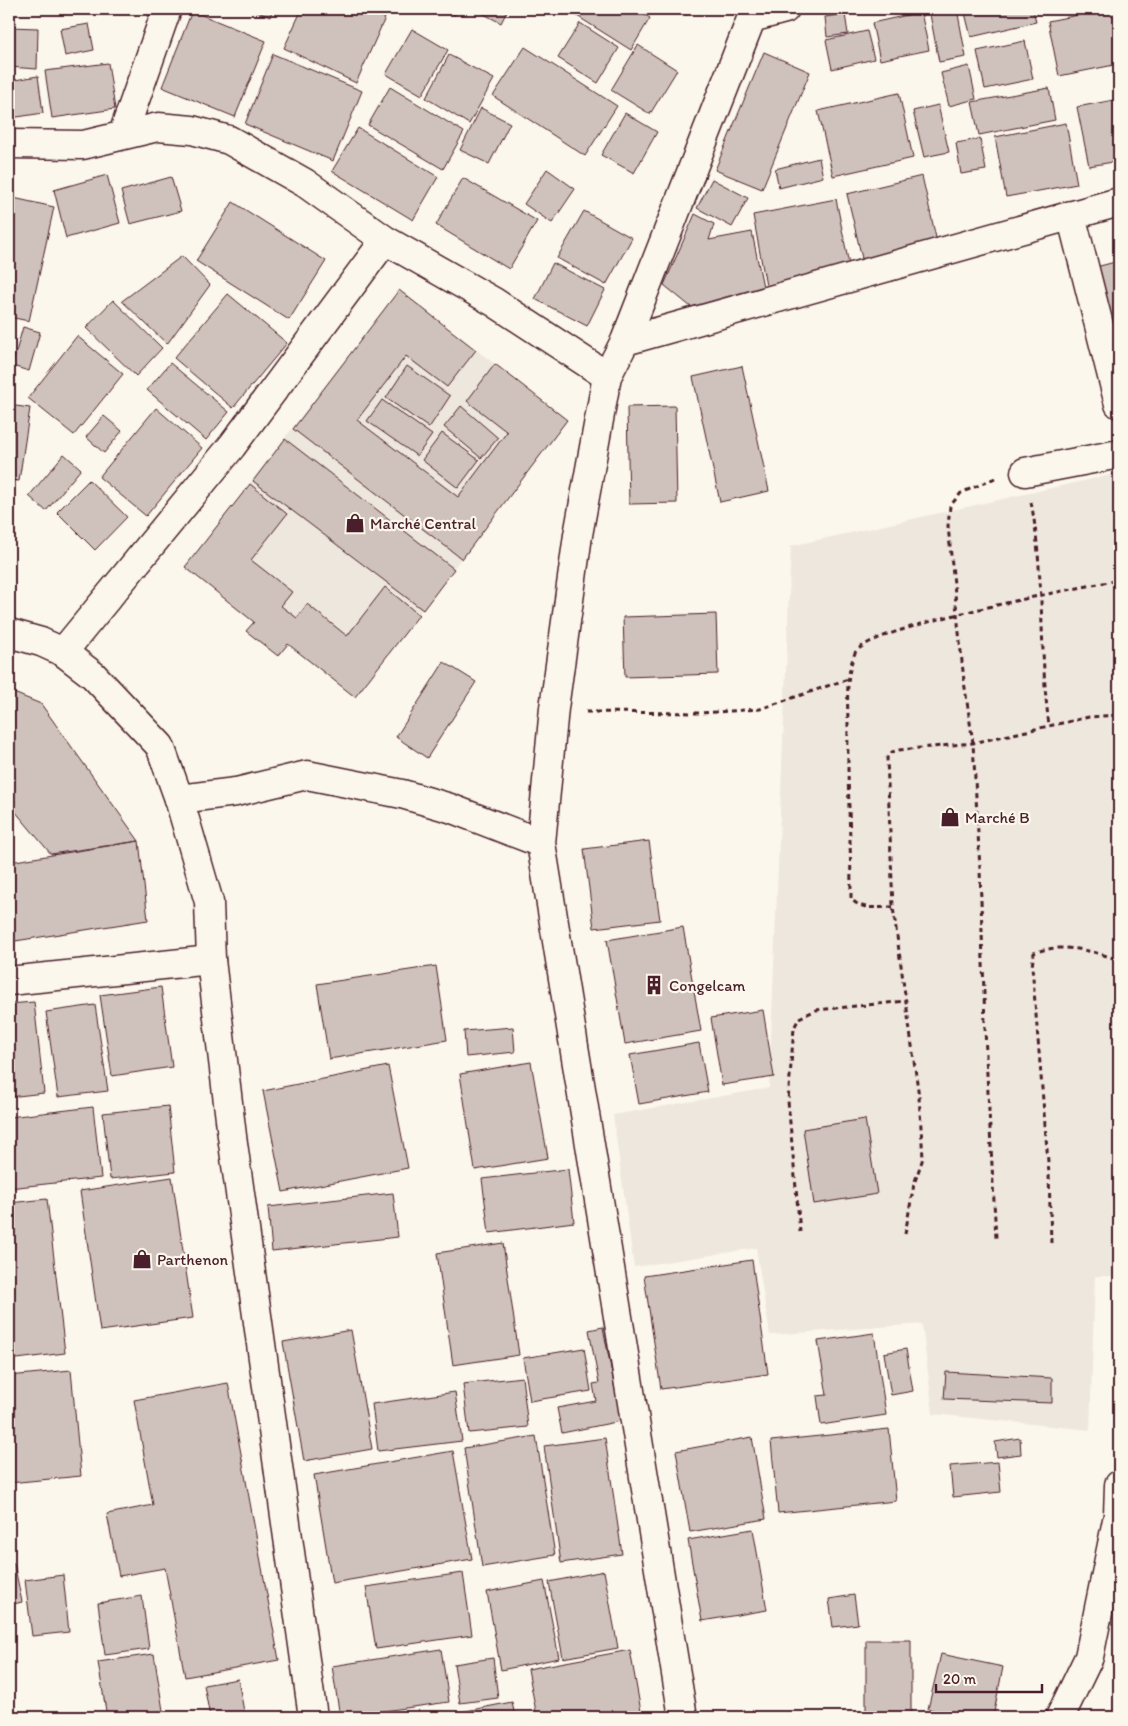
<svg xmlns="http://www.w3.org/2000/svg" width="1128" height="1726" viewBox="0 0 1128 1726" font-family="Itim,sans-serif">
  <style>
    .built { fill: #eee7de }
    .building { fill: #cfc2bc; stroke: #4a1f2b }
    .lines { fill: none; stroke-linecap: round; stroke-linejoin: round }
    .street-casing { stroke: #4a1f2b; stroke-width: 31 }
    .secondary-casing { stroke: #4a1f2b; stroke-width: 31 }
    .path { stroke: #4a1f2b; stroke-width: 3; stroke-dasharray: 5 4; stroke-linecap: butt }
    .street { stroke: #fbf7ec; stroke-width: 28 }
    .secondary { stroke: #fbf7ec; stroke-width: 28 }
    .labels { text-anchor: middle; stroke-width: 4.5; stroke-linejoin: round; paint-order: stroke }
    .poi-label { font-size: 16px; fill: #4a1f2b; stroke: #fbf7ec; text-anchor: start }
  </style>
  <rect width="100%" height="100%" fill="#fbf7ec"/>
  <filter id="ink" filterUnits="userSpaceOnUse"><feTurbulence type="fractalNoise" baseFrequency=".02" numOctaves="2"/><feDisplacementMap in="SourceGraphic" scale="10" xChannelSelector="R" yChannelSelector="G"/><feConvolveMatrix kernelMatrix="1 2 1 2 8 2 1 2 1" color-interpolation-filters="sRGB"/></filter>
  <g filter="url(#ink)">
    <path class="built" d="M399,290l168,130 -212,277 -67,-53 -10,12 -32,-25 8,-9 -69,-55z
      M1119,473v803h-24l-5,154 -157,-16 -11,-90 -152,11 -14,-87 -122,19 -21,-152 156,-27 22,-542z"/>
    <path class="building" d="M250,9h23l-3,8z
      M302,9h63l20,9 -29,65 -72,-35z
      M440,9h17l-2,6z
      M474,9h34l-7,14z
      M566,9h70l14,9 -19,32z
      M674,9h17l-4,6z
      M929,9h28l9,48 -27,5z
      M964,9h69l3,13 -65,15z
      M1108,9h11v55l-60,12 -11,-55z
      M192,11l74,30 -31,76 -73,-30z
      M921,12l8,38 -49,10 -8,-37z
      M845,14l3,20 -21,3 -2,-20z
      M580,23l39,25 -21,35 -40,-25z
      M89,24l5,26 -29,6 -5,-27z
      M9,27l29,1 -1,41 -28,-2z
      M412,29l36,21 -26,45 -36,-21z
      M867,31l7,28 -42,10 -6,-29z
      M1025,41l8,38 -48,10 -8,-38z
      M638,45l39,25 -27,44 -39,-24z
      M525,47l92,59 -32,50 -92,-60z
      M764,52l46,20 -48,117 -47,-19z
      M273,54l89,37 -29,70 -88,-37z
      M449,55l45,24 -25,45 -43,-26z
      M108,63l7,46 -63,9 -7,-47z
      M969,66l7,33 -27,7 -8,-33z
      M38,76l5,37 -32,5 -2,-37z
      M390,87l74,45 -21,37 -75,-44z
      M1049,88l6,32 -76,15 -7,-33z
      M899,93l14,65 -80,18 -15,-65z
      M1119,99v62l-30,5 -12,-59z
      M938,105l11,47 -25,5 -11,-46z
      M481,108l29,15 -21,41 -29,-14z
      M625,113l32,19 -23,41 -33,-18z
      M1066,123l11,61 -71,13 -11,-60z
      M358,128l80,49 -25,43 -81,-49z
      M980,139l6,31 -25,4 -5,-31z
      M819,158l4,19 -44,11 -4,-19z
      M547,169l28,20 -23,34 -28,-19z
      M107,175l13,48 -54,15 -12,-48z
      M922,176l17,75 -75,16 -17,-73z
      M171,177l10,34 -51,13 -9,-33z
      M463,178l74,43 -28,48 -73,-44z
      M712,179l36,19 -16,29 -35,-19z
      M9,197l45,10 -25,114 -20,-4z
      M836,199l14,71 -84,16 -13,-71z
      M233,202l93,59 -37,59 -93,-59z
      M584,211l48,27 -26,47 -49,-27z
      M695,214l19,10 -5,16 43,-8 12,60 -73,15 -27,-22z
      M182,256l28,29 -43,59 -45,-43z
      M1119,261v68l-7,2 -16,-64z
      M553,263l52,27 -18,36 -52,-27z
      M399,290l77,60 -29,37 -41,-31 -49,64 101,77 49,-65 -40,-31 28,-37 72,56 -105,139 -169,-130z
      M228,294l59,49 -54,65 -59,-50z
      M113,300l49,48 -26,28 -50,-48z
      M23,327l17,5 -11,39 -17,-5z
      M77,336l46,38 -49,61 -46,-37z
      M170,363l59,49 -23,28 -59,-50z
      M407,366l43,30 -21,32 -43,-30z
      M742,366l27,125 -49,11 -27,-125z
      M382,400l50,35 -15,21 -50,-35z
      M9,405l21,3 -11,73 -10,-1z
      M461,406l37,32 -17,20 -37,-31z
      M675,406l2,97 -48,1 -2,-97z
      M156,408l46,40 -56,68 -47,-39z
      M104,416l18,15 -18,22 -18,-16z
      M442,433l37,27 -21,28 -36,-28z
      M285,439l169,130 -31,41 -170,-129z
      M64,454l17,15 -35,42 -17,-15z
      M89,480l38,37 -32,33 -38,-38z
      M250,484l37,30 -36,46 41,32 -11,14 16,12 10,-14 40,32 38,-49 34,28 -64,82 -67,-53 -10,12 -32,-25 8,-9 -69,-55z
      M716,614l2,60 -93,3 -2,-60z
      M444,662l32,20 -49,76 -31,-21z
      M9,691l32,13 98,137 -88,13 -42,-50z
      M139,841l9,79 -139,22v-80z
      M649,841l11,79 -66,8 -10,-79z
      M683,927l18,104 -76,13 -18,-104z
      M436,966l11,74 -118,19 -12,-75z
      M161,987l11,80 -60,9 -12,-81z
      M34,1002l10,91 -35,4v-93z
      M95,1005l13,86 -50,6 -12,-85z
      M763,1010l11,67 -52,8 -11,-67z
      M513,1027l2,25 -49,5 -2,-26z
      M699,1043l9,49 -69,12 -9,-49z
      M531,1062l17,96 -73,12 -15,-96z
      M388,1066l20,102 -125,24 -20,-101z
      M168,1106l7,66 -65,7 -7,-66z
      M93,1107l8,71 -92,10v-71z
      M865,1119l12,75 -63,10 -11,-75z
      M568,1169l6,53 -85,11 -7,-54z
      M172,1177l21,141 -93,13 -20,-140z
      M393,1193l5,44 -126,14 -4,-44z
      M47,1199l18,154 -56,7v-157z
      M503,1243l16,112 -66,10 -16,-112z
      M752,1260l16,114 -107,15 -17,-113z
      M603,1327l18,94 -59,12 -5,-25 39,-7 -3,-17 6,-1 -10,-53z
      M351,1330l21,119 -68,12 -21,-119z
      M874,1333l12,82 -65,10 -4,-29 10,-1 -9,-54z
      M584,1348l7,43 -61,10 -7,-43z
      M906,1349l7,42 -22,4 -7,-42z
      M71,1370l10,106 -72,7v-107z
      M946,1372l106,6v25l-108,-4z
      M522,1377l6,50 -59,6 -6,-49z
      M228,1383l51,277 -94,17 -20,-109 -46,8 -12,-62 46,-9 -19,-105z
      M455,1392l7,49 -84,10 -6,-47z
      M889,1429l7,72 -118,12 -7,-72z
      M536,1436l19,119 -73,12 -18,-119z
      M752,1437l14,82 -76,13 -14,-81z
      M605,1438l17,116 -61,9 -17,-117z
      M1020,1438l1,16 -24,3 -2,-15z
      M453,1451l19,108 -140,24 -18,-108z
      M998,1462l3,30 -48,5 -3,-31z
      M753,1529l14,81 -65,11 -14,-81z
      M14,1563l8,39 -13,3v-41z
      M604,1571l14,77 -55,10 -14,-76z
      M463,1573l9,62 -96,14 -10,-62z
      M63,1575l6,57 -37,4 -7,-56z
      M544,1581l15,77 -58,12 -14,-78z
      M854,1595l4,29 -25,3 -4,-28z
      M142,1596l7,53 -44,6 -7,-52z
      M866,1640h45v77h-45z
      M441,1649l8,53 -109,15 -8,-51z
      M630,1650l12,67h-105l-9,-48z
      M154,1654l10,63h-57l-9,-55z
      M941,1654l62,13 -10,50h-27l-38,-8z
      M493,1658l5,40 -38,5 -6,-39z
      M238,1679l7,38h-35l-6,-32z
      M512,1702l3,15h-74l-1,-1z"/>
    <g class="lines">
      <defs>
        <path id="street" d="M751,18l34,-9
          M123,134l44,-125
          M9,144l74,1 75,-18 34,3 37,10 76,43 80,57 109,62 113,74
          M1071,215l48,189
          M625,341l494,-139
          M1025,472l94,-18
          M63,652l169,-206 153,-206
          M179,799l57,-7 71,-17 95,19 48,14 91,35
          M9,981l202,-21
          M683,1717l-142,-874 13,-135 24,-173 29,-159 18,-35 130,-332
          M1060,1717l29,-60 29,-142 1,-30"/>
        <path id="secondary" d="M9,633l32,9 22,10 30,23 67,71 19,53 30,103 2,58 21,176 81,581"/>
      </defs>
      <use href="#street" class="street-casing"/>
      <use href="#secondary" class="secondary-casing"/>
      <path class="path" d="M995,478l-34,15 -11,13 -2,20 16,155 9,62 7,126 6,187 10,182
        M1031,502c14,73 8,149 18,223
        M586,712l115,1 59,-4 88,-30
        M893,907c-15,0 -33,4 -42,-9 0,-57 -4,-114 -3,-171 0,-24 -3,-51 7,-74 13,-26 227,-66 264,-73
        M800,1232l-12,-131 6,-73 5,-10 17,-8 91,-9
        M905,1234l9,-50 9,-26 -4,-61 -26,-190 -6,-149 5,-6 7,-2 74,-7 116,-26 30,-2
        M1051,1243l-2,-69 -17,-208 2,-13c27,-11 59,-2 85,7"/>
      <use href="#street" class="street"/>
      <use href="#secondary" class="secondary"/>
    </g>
  </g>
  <defs>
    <symbol id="shop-bare" viewBox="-9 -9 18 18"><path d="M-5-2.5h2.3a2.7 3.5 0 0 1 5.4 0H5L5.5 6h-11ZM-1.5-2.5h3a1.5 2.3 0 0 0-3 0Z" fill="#4a1f2b" stroke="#fbf7ec" stroke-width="2.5" paint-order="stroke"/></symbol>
    <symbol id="building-bare" viewBox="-9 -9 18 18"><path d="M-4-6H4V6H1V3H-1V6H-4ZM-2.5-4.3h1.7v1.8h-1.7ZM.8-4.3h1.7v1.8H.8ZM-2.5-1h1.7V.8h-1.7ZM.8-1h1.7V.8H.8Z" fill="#4a1f2b" stroke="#fbf7ec" stroke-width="2.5" paint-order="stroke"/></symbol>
  </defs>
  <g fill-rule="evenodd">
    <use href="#shop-bare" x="341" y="509" width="28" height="28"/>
    <use href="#shop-bare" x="936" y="803" width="28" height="28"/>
    <use href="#building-bare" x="640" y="971" width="28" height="28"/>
    <use href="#shop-bare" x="128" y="1245" width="28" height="28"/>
  </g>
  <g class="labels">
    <g class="poi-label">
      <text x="370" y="529">Marché Central</text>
      <text x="965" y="823">Marché B</text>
      <text x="669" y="991">Congelcam</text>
      <text x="157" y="1265">Parthenon</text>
    </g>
  </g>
  <rect width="1128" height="1726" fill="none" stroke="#fbf7ec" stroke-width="30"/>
  <rect x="15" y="15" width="1098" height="1696" fill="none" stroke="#4a1f2b" stroke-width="2" filter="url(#ink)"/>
  <path d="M936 1684v8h106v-8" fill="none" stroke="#4a1f2b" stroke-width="2.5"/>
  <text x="943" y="1684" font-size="15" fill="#4a1f2b" stroke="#fbf7ec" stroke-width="4" paint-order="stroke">20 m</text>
</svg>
